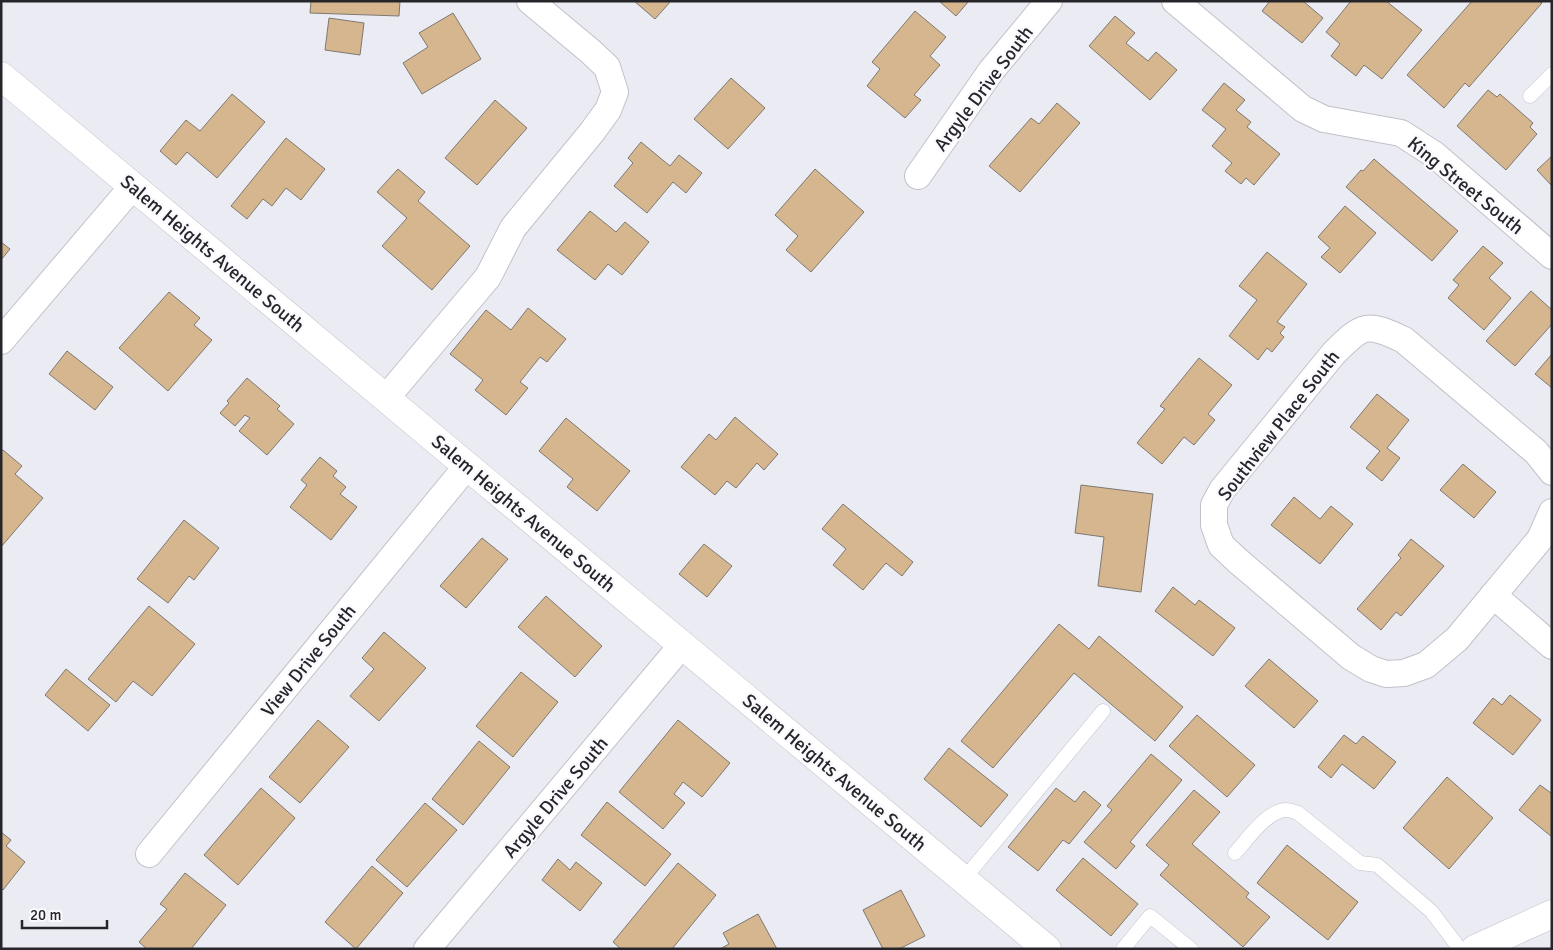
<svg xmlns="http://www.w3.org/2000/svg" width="1553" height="950" viewBox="0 0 1553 950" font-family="Signika,sans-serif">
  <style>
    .building { fill: #d5b68e; stroke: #7e7871 }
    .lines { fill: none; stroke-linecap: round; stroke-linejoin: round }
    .lane-casing { stroke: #c1c1ca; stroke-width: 15 }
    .street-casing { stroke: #c1c1ca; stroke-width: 28 }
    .secondary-casing { stroke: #c1c1ca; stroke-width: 29 }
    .primary-casing { stroke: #c1c1ca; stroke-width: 29 }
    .lane { stroke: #fff; stroke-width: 14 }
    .street { stroke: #fff; stroke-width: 26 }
    .secondary { stroke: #fff; stroke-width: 28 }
    .primary { stroke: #fff; stroke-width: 28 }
    .labels { text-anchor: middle; stroke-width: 4.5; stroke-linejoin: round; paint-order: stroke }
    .street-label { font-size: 19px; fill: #26262a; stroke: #f9f9fe }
  </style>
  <rect width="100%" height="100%" fill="#ebebf4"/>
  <path class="building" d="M311,1h89l-1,15 -89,-3z
    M634,1h37l-16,18z
    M939,1h30l-13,15z
    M1270,1h33l20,17 -21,25 -40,-32z
    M1351,1h35l36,29 -40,49 -18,-14 -8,11 -25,-20 9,-12 -14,-12z
    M1472,1h67l3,2 -73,84 -4,-4 -21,25 -37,-33z
    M915,11l31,26 -16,19 10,9 -26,30 7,5 -16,18 -38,-32 13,-17 -8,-7z
    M453,13l28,46 -59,35 -19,-31 25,-16 -9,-14z
    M1115,16l20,17 -9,10 22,18 8,-9 21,18 -27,30 -61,-54z
    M329,18l35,5 -4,32 -35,-5z
    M731,78l34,30 -37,41 -34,-30z
    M1224,83l21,17 -9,10 15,12 -4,5 33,27 -26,31 -8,-7 -5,6 -16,-13 7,-8 -20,-17 14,-17 -24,-19z
    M1488,90l9,7 3,-3 33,29 -3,4 7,7 -31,36 -49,-44z
    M232,94l33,28 -48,56 -30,-26 -11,13 -16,-14 26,-31 14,11z
    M495,100l32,28 -50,57 -32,-27z
    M1057,103l23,20 -60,69 -31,-26 42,-48 8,6z
    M286,138l39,31 -24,31 -15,-12 -14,18 -9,-7 -16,20 -16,-13z
    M641,142l29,24 9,-11 23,18 -16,20 -13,-11 -26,31 -33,-27 19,-23 -5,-5z
    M1552,156v30l-15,-16z
    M1374,159l84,72 -26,30 -86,-74 15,-17 2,1z
    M398,169l27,23 -7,9 52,45 -38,44 -50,-44 25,-28 -30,-26z
    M815,169l49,43 -53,60 -25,-22 12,-14 -23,-21z
    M1345,206l31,27 -36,40 -19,-16 9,-9 -12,-11z
    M590,211l26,21 9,-10 24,20 -27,33 -14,-11 -13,16 -38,-30z
    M1,242l9,7 -9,11z
    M1483,246l20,17 -14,15 22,20 -27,32 -36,-32 11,-13 -6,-5z
    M1267,252l40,32 -30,38 8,5 -5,6 4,4 -12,15 -5,-4 -9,12 -29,-24 28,-36 -18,-14z
    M1531,291l21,19v14l-37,42 -29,-25z
    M169,292l31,26 -6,7 18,15 -44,51 -49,-43z
    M528,308l38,31 -19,23 -7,-5 -20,25 8,6 -22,27 -31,-25 8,-10 -33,-26 36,-44 25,20z
    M67,351l46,36 -18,23 -46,-36z
    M1552,354v34l-17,-14z
    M1199,358l33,27 -24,29 7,6 -21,25 -10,-8 -22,27 -25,-21 28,-34 -5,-3z
    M247,378l33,28 -3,3 17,15 -27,31 -28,-24 11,-13 -5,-3 -10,11 -15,-13 9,-10 -2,-2z
    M1377,394l32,26 -22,28 13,10 -18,23 -16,-13 14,-17 -30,-24z
    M735,417l43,37 -14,16 -7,-7 -21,25 -9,-7 -12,14 -34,-28 28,-33 7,6z
    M566,418l64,53 -33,40 -30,-24 6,-8 -34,-28z
    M3,450l19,16 -7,8 28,24 -42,49v-96z
    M320,457l17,14 -4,5 13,11 -6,7 17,13 -26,33 -41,-33 17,-22 -6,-5z
    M1463,464l33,28 -22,26 -34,-28z
    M1081,485l72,9 -12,98 -43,-6 6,-49 -29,-4z
    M1294,497l26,22 11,-13 22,18 -33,40 -49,-39z
    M843,504l70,58 -11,14 -16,-13 -23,27 -30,-25 13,-16 -24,-20z
    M184,520l35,28 -25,32 -5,-4 -21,27 -31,-24z
    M482,538l26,21 -42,49 -26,-22z
    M1411,539l33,27 -43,50 -5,-4 -15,18 -24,-21 44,-51 -3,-3z
    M704,544l28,22 -25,31 -28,-23z
    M1173,587l22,18 4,-5 36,28 -22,28 -58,-45z
    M546,596l56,50 -27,31 -57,-50z
    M149,606l46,38 -43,52 -19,-15 -17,21 -28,-23z
    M1059,624l30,25 10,-13 84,71 -28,34 -81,-68 -81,95 -32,-27z
    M384,632l42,36 -47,53 -29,-25 24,-27 -12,-11z
    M1269,659l49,42 -24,27 -49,-42z
    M66,669l44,36 -22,26 -43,-36z
    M521,672l37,30 -45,55 -37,-31z
    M1510,695l31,25 -28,35 -40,-32 20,-25 9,7z
    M1197,715l58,50 -28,32 -58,-51z
    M318,720l31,27 -49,56 -31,-26z
    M678,720l52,43 -28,34 -19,-15 -9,12 11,9 -22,26 -44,-37z
    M1344,735l12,9 7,-8 33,26 -22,27 -32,-25 -11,14 -13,-11z
    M479,741l31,26 -47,58 -31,-26z
    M949,748l59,47 -27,32 -57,-48z
    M1151,754l31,26 -52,62 5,4 -19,23 -32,-27 28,-32 -5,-4z
    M1447,777l46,41 -44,51 -46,-41z
    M1540,785l11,8 1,-1v45l-33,-27z
    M261,788l34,30 -57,67 -34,-30z
    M1056,788l19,14 9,-11 17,14 -32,39 -6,-4 -25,31 -30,-24z
    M1194,790l26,22 -28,32 57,49 -3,4 24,20 -27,30 -83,-72 9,-10 -23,-20z
    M607,802l64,52 -26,32 -64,-51z
    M425,803l32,27 -50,57 -31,-27z
    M1,832l10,8 -5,6 19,16 -22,28 -2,-2z
    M1287,845l71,57 -30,38 -71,-57z
    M1083,858l55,46 -27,32 -55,-46z
    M558,859l12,11 6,-8 26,21 -22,28 -38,-31z
    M678,863l38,32 -44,54h-51l-8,-7z
    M372,866l31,27 -47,56 -31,-27z
    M185,873l41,32 -35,44h-44l-8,-7 28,-33 -7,-5z
    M901,890l24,46 -26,13h-16l-20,-39z
    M758,914l19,35h-57l9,-5 -6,-11z"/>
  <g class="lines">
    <defs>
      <path id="lane" d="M1530,96l22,-22
        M1235,853c12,-13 33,-44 52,-43 3,0 8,2 11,3l62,50 17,2 54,46 29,38
        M964,879l139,-168
        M1123,949l27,-33 41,33"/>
      <path id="street" d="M1175,1l128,108 21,10 77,14 34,22 117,101
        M918,176l73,-105 58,-70
        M1,341l132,-155
        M386,398l102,-121 25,-49 79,-96 16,-22 7,-18 -8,-25 -17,-16 -60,-50
        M1552,472l-16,-20 -132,-112c-37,-18 -41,-16 -70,13l-112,137 -8,15v20l7,20 17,16 113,96 20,12 15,5 18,-1 22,-8 31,-26 83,-100 12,-27
        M1493,595l59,51
        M149,854l318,-388
        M427,949l255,-304"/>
      <path id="secondary" d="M1,76l466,390 580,483"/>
      <path id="primary" d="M1475,949l77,-35"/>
    </defs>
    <use href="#lane" class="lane-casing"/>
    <use href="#street" class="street-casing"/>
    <use href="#secondary" class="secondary-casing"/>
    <use href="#primary" class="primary-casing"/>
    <use href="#lane" class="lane"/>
    <use href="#street" class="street"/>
    <use href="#secondary" class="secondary"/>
    <use href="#primary" class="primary"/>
  </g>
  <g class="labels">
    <g class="street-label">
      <text transform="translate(983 88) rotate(-53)" y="7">Argyle Drive South</text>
      <text transform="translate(1466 185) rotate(39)" y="7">King Street South</text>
      <text transform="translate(213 253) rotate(40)" y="7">Salem Heights Avenue South</text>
      <text transform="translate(1278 425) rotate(-52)" y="7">Southview Place South</text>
      <text transform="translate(524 513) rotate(40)" y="7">Salem Heights Avenue South</text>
      <text transform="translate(308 660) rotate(-51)" y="7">View Drive South</text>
      <text transform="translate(835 772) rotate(40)" y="7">Salem Heights Avenue South</text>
      <text transform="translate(555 797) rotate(-50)" y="7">Argyle Drive South</text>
    </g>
  </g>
  <rect width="1553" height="950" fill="none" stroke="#26262a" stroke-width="5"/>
  <path d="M22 920v8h85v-8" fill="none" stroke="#26262a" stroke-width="2.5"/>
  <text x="30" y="920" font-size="15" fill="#26262a" stroke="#f9f9fe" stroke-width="4" paint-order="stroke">20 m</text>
</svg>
